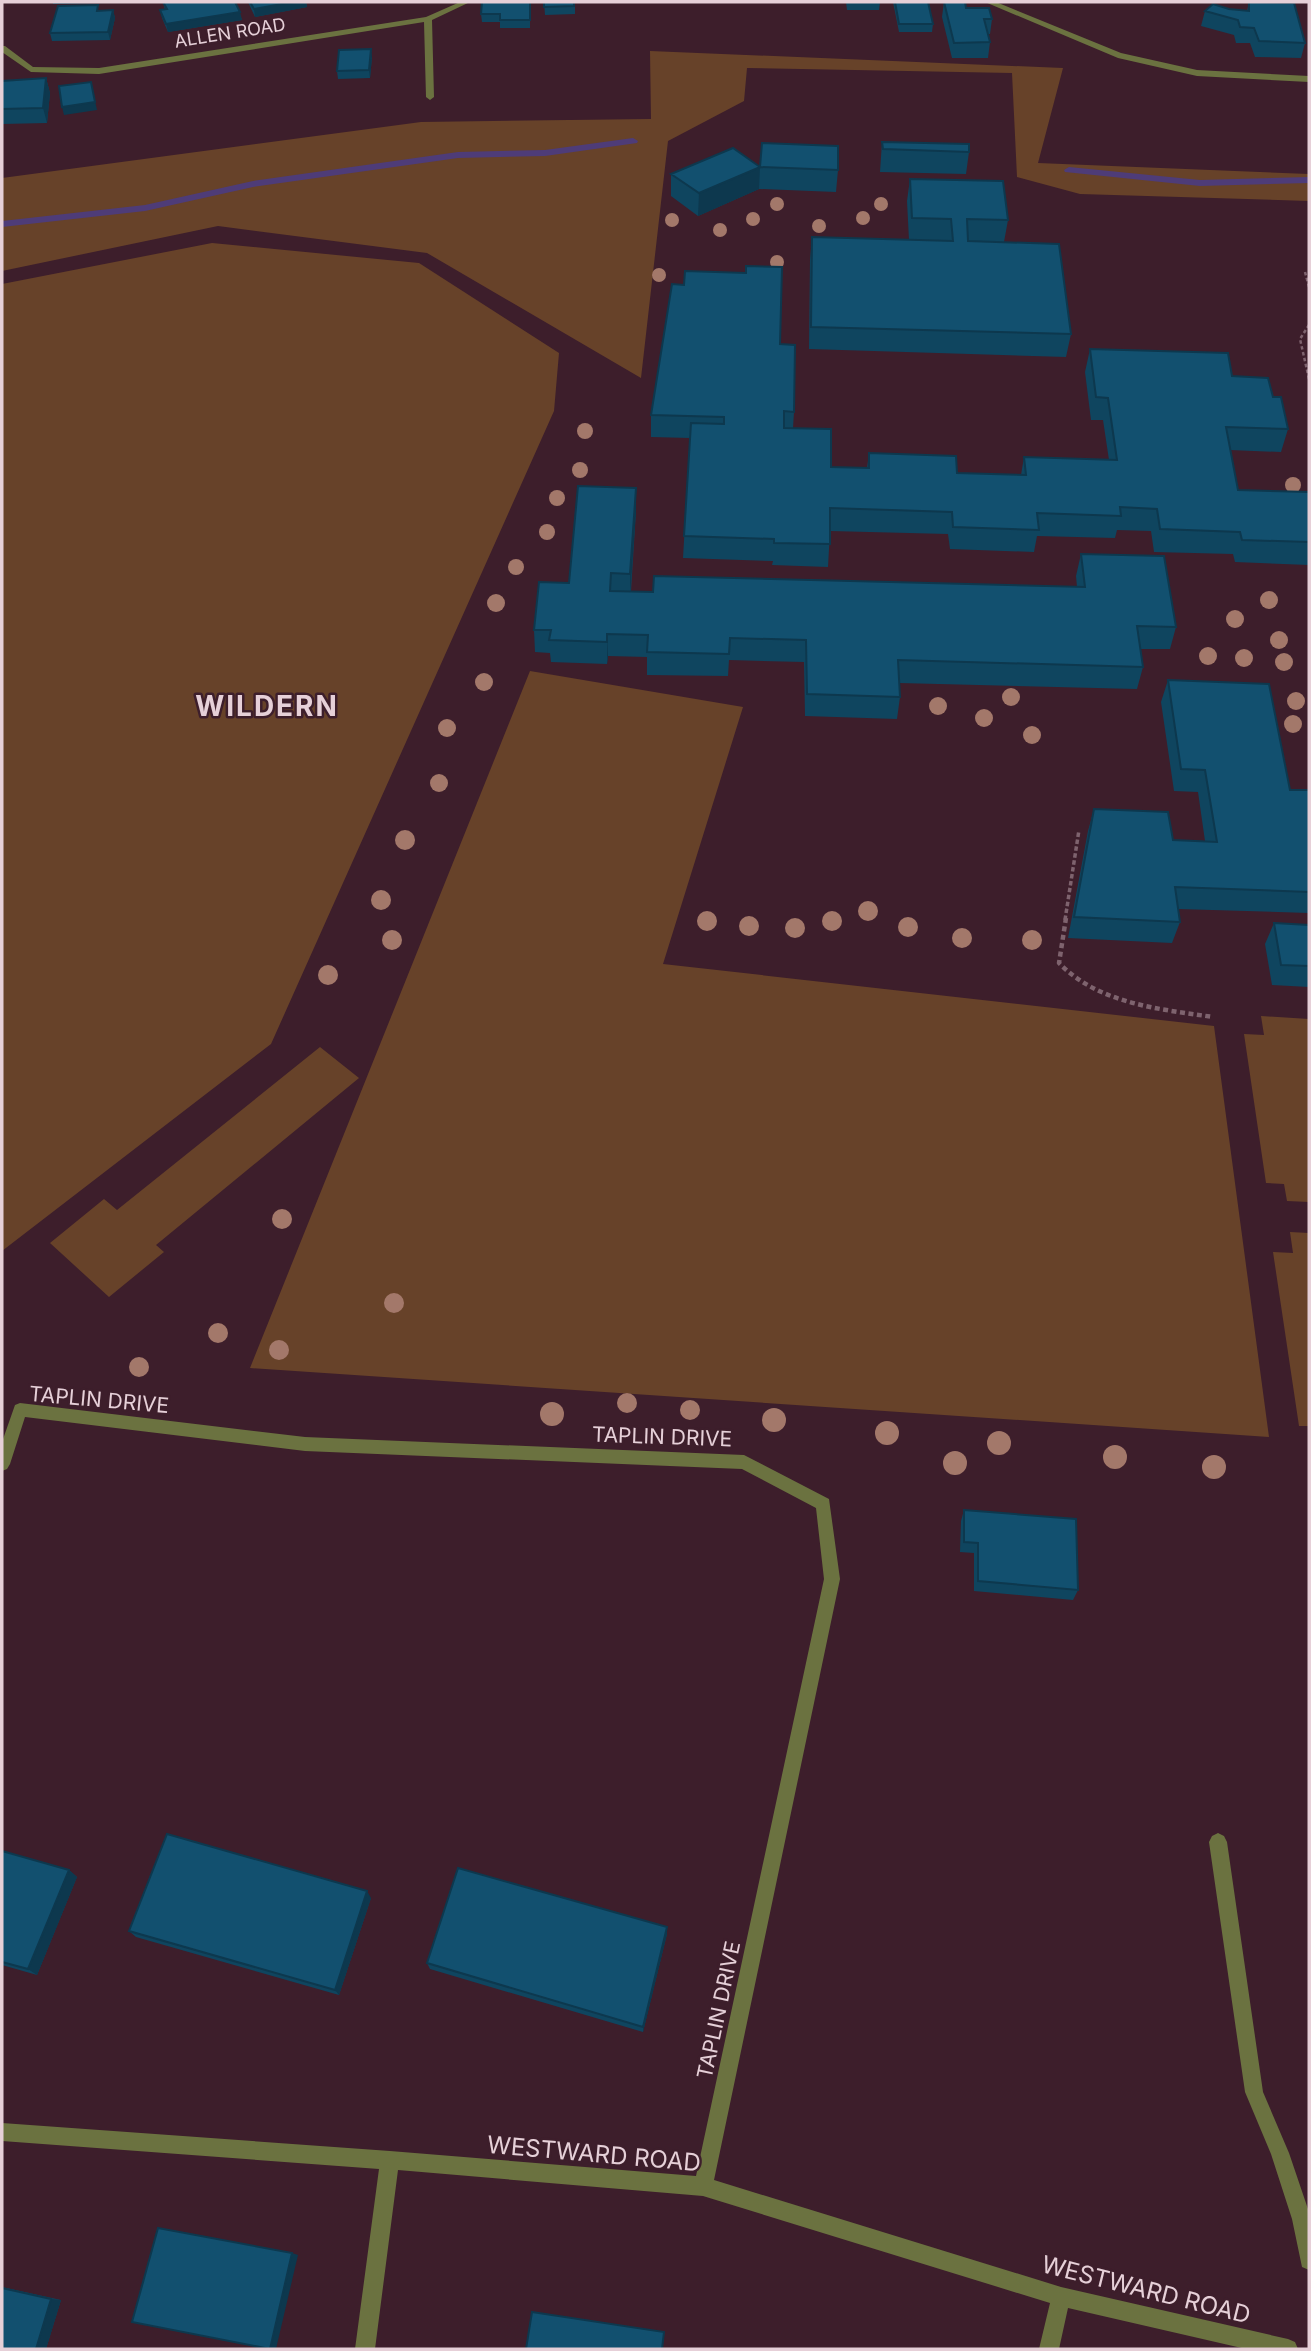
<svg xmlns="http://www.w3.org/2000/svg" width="1311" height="2351" viewBox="0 0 1311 2351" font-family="Inter,sans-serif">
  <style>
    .green { fill: #674229 }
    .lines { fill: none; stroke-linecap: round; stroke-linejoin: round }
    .stream { fill: #4e3c78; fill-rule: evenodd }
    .path-far2 { stroke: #7e636e; stroke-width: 2.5; stroke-dasharray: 3.5 2.5; stroke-linecap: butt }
    .path-far1 { stroke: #7e636e; stroke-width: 3.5; stroke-dasharray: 4.5 2.5; stroke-linecap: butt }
    .path { stroke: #7e636e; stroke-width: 4.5; stroke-dasharray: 5 3.5; stroke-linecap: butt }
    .service { fill: #6b7240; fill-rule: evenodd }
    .minor { fill: #6b7240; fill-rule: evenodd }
    .tree { fill: #a3786a }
    .wall { fill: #0f455f }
    .shaded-wall { fill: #0d384e }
    .building { fill: #12506f; stroke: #0d384e; stroke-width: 2 }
    .labels { text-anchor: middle; stroke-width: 5; stroke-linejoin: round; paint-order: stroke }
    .far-street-label { font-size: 18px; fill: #e6d0d8; stroke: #3d1e2b }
    .street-label { font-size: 21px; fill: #e6d0d8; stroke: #3d1e2b }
    .near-street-label { font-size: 24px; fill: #e6d0d8; stroke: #3d1e2b }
    .district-label { font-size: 28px; font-weight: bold; letter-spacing: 2px; fill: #e6d0d8; stroke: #3d1e2b }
  </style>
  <rect width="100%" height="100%" fill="#3d1e2b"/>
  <path class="green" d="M650,51l413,17 -25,95 271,11v27l-229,-7 -63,-17 -5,-104 -265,-5 -3,33 -76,40 -27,237 -214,-125 -209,-27 -216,45v-93l419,-56 230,-3z
    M212,243l207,20 140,90 -5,58 -283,633 -269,207v-967z
    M530,671l213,36 -80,257 551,62 55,411 -1019,-69z
    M1261,1016l48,3v183l-22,-1 -3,-17 -18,-1 -22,-149 20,1z
    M320,1047l39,31 -203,167 8,7 -55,45 -59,-54 54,-44 13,11z
    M1290,1232l19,1v193h-10l-26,-174 20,1z"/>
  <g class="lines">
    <path class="stream" d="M633,138l5,3 -1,2 -92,13 -87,2 -205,29 -108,24 -143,16v-6l143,-16 108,-24 205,-29 87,-2z
      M1069,167l131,13 109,-3v6l-109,3 -135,-14 -1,-2z"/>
    <path class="path-far2" d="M1305,272l4,15
      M1309,325l-9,14 9,40"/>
    <path class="path-far1" d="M1065,920l14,-90"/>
    <path class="path" d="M1066,918l-7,45c40,41 100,46 154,54"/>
    <path class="service" d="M1218,1833l6,3 3,6 36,250 26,61 20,59v58l-7,-3 -10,-48 -21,-65 -26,-62 -36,-250 3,-6z"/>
    <path class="minor" d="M460,2h10l-38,18 2,77 -4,3 -4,-3 -2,-75 -325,52 -68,-2 -29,-20v-6h3l28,21 66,1 327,-51z
      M985,2h11l125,51 76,17 112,6v6l-112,-6 -79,-18z
      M20,1403l285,34 439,18 85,44 11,80 -126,601 347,107 227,52 7,3 3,7h-52l-178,-41 -9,41h-20l11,-46 -347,-107 -305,-26 -23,179h-20l24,-180 -377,-28v-18l388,28 306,25 128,-597 -8,-71 -74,-39 -437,-18 -280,-34 -15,47 -3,5 -5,2v-29l13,-37z"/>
  </g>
  <g class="tree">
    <circle cx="777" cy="204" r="7"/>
    <circle cx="881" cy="204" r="7"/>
    <circle cx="863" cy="218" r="7"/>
    <circle cx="753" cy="219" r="7"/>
    <circle cx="672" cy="220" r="7"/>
    <circle cx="819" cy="226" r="7"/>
    <circle cx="720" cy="230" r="7"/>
    <circle cx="777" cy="262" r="7"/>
    <circle cx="659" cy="275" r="7"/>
    <circle cx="585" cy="431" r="8"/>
    <circle cx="580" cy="470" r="8"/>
    <circle cx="1293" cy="485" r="8"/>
    <circle cx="557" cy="498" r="8"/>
    <circle cx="547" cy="532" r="8"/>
    <circle cx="516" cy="567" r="8"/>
    <circle cx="1269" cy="600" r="9"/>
    <circle cx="496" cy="603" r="9"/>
    <circle cx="1235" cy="619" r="9"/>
    <circle cx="1279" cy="640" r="9"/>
    <circle cx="1208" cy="656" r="9"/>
    <circle cx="1244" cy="658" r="9"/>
    <circle cx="1284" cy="662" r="9"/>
    <circle cx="484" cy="682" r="9"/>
    <circle cx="1011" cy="697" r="9"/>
    <circle cx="1296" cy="701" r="9"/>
    <circle cx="938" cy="706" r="9"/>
    <circle cx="984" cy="718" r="9"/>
    <circle cx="1293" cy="724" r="9"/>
    <circle cx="447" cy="728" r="9"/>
    <circle cx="1032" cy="735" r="9"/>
    <circle cx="439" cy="783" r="9"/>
    <circle cx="405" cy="840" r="10"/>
    <circle cx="381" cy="900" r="10"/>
    <circle cx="868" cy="911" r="10"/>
    <circle cx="707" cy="921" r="10"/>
    <circle cx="832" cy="921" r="10"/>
    <circle cx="749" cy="926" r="10"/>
    <circle cx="908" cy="927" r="10"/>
    <circle cx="795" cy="928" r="10"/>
    <circle cx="962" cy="938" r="10"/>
    <circle cx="392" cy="940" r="10"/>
    <circle cx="1032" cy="940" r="10"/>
    <circle cx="328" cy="975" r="10"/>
    <circle cx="282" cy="1219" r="10"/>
    <circle cx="394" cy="1303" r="10"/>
    <circle cx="218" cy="1333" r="10"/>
    <circle cx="279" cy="1350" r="10"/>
    <circle cx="139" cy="1367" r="10"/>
    <circle cx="627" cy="1403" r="10"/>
    <circle cx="690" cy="1410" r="10"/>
    <circle cx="552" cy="1414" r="12"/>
    <circle cx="774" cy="1420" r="12"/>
    <circle cx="887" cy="1433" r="12"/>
    <circle cx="999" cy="1443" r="12"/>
    <circle cx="1115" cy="1457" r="12"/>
    <circle cx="955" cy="1463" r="12"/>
    <circle cx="1214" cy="1467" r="12"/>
  </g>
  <path class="wall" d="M53,2h53l-1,1 -52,1z
    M163,2h72l7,18 -74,12 -6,-14 -2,-8h5z
    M248,2h58l1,5 -52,10z
    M530,2v26h-30v-6h-18l-1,-8z
    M544,2h31v12l-30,1z
    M846,2h34l-1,8h-32z
    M893,2h35l5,22 -1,8h-33z
    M944,2l48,17 -2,15h-2l2,8 -2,16h-36l-10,-41z
    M1249,2l56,41 -4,15 -46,-1 -5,-14h-14l-2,-8 -33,-9 4,-15 24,-2 18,2z
    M113,10l2,8 -5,22 -58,1 -2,-8 50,-22z
    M372,57l-2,21 -32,1 -1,-8z
    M46,78l4,15 -3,30 -45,1v-43z
    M882,142l87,10 -3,22 -86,-2z
    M760,167l78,3 -2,22 -77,-3 -61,27 -27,-20v-22z
    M910,179l98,41 -4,22 67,92 -5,23 -257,-8 1,-89 2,-23 97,3 -2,-39z
    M684,285l96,59 14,68 -1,16 38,39 36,1 2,-15 88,20 64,2 3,-18 85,3 -6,-40h-12l-6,-48 5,-23 142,27 41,21 15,32 -7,23 -51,-2 8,40 71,2v73l-74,-3 -2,-8 -79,-2 -3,-21 -34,-1 -2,8 -78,-2 -3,16 -84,-3 -2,-15 -118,-3 -2,36 -56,-2 1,-4 -90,-3 7,-120 -39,-1v-22z
    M636,488v23l-5,80 22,1 424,-5 -1,-11 5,-22 95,73 -6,22h-30l3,18 -6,22 -238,-6 1,14 -3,22 -92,-3 -1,-54 -75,-2 -1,16 -81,-1v-18l-39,-1 -1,8 -56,-2 -1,-9 -15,-1 -1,-22z
    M1168,680l122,110h19v123l-131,-4 2,13 -8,21 -104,-5 20,-107 6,-22 79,31 32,1 -7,-49 -24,-1 -13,-89z
    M1274,923l35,2v62l-37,-2 -7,-41z
    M964,1510l114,80 -5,10 -99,-9v-38l-14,-1 1,-31z
    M2,1851l67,19 8,7 -40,98 -35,-10z
    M371,1898l-32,97 -203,-58 -7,-6z
    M667,1927v7l-24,98 -213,-63 -3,-6z
    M2,2287l59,13 -15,49h-44z"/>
  <path class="shaded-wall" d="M293,2h13l1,5 -52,10 -1,-8z
    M113,10l2,8 -5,22 -2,-8z
    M240,12l2,8 -74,12 -2,-8z
    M371,49l1,8 -2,21 -1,-8z
    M46,78l4,15 -3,30 -4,-15z
    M91,82l6,28 -33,5 -2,-8z
    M760,167l-1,22 -61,27 1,-23z
    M636,488v23l-6,85v-22z
    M607,634l1,22 -1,8z
    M69,1870l8,7 -40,98 -9,-6z
    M367,1891l4,7 -32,97 -4,-5z
    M667,1927v7l-24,98v-5z
    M292,2253l6,2 -22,94h-6z
    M51,2299l10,1 -15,49h-10z"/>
  <path class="building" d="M163,2h72l5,10 -74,12 -6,-14 7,-1z
    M250,2h43l-39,7z
    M482,2h48v18h-30v-6h-19z
    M544,2h30v4l-30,1z
    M895,2h33l5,22h-34z
    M944,2h21l1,6h23l3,11h-8l6,23 -36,1z
    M1249,2l45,1 11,40 -46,-2 -5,-13 -14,-1 -2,-7 -33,-9 8,-7 16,5 20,2z
    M98,5l-1,6 16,-1 -5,22 -58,1 8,-27z
    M371,49l-2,21 -32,1 2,-21z
    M46,78l-3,30 -41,1v-28z
    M91,82l4,20 -33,5 -3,-21z
    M882,142l87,2v8l-86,-3z
    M762,143l76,3v24l-78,-3 -61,26 -28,-19 62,-26 27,19z
    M910,179l93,2 5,39 -41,-1 1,22 91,3 12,90 -260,-7 1,-90 141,4 -2,-22 -39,-1z
    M746,266l36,1 -2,77 15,1 -1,67 -10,-1v17l47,1v38l38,1v-15l87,3 1,17 69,2 -2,-18 93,3 -9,-62 -12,-1 -6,-48 138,4 4,23 36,2 5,19h8l7,32 -62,-2 12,63 71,2v50l-67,-2 -2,-8 -80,-3 -3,-20 -37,-2 1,9 -84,-3 2,17 -86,-3 -1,-15 -122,-4v36l-56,-1v-4l-90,-3 7,-113 33,1v-7l-73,-2 21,-131 12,1 1,-14 61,2z
    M578,486l58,2 -6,86 -19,-1 -1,18 43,1 1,-16 431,11 -4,-33 83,2 12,71 -39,-1 6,41 -245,-7 2,37 -93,-3 -1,-54 -76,-2 -1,16 -82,-2 1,-17 -41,-1v8l-58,-2 2,-10h-17l5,-48 30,1z
    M1168,680l101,4 21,106h19v102l-134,-5 5,35 -106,-5 20,-108 74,3 5,28 44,2 -12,-72 -24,-1z
    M1274,923l35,2v41l-28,-1z
    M964,1510l112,9 2,71 -100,-9v-38l-14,-1z
    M167,1834l200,57 -32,99 -206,-59z
    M2,1851l67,19 -41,99 -26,-7z
    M458,1868l209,59 -24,100 -216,-64z
    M158,2228l134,25 -22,96 -138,-27z
    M2,2288l49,11 -15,50h-34z
    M532,2312l132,20 -2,17h-136z"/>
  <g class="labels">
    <g class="far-street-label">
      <text transform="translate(230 33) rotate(-9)" y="6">ALLEN ROAD</text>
    </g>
    <g class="street-label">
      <text transform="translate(99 1400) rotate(5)" y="7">TAPLIN DRIVE</text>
      <text transform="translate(662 1437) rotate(2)" y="7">TAPLIN DRIVE</text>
      <text transform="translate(719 2010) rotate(-78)" y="7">TAPLIN DRIVE</text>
    </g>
    <g class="near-street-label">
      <text transform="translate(594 2154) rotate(5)" y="8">WESTWARD ROAD</text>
      <text transform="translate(1146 2290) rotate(14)" y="8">WESTWARD ROAD</text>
    </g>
    <g class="district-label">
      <text x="267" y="716">WILDERN</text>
    </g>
  </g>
  <rect width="1311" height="2351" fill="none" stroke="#e6d0d8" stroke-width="7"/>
</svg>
